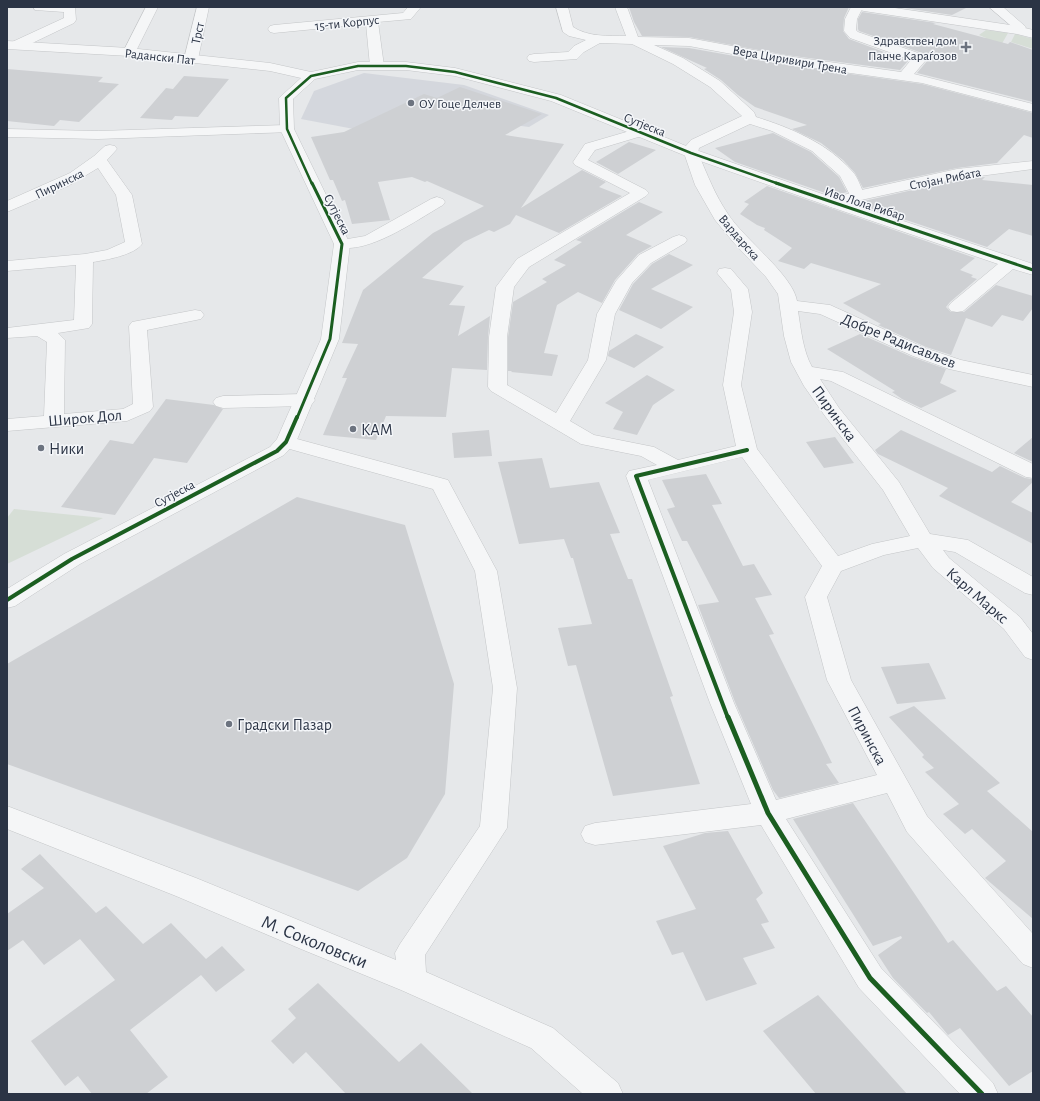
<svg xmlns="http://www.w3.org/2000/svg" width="1040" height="1101" viewBox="0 0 1040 1101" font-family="'Alegreya Sans',sans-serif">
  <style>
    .built { fill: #d4d7dd }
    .green { fill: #d6ded6 }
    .building { fill: #ced0d3 }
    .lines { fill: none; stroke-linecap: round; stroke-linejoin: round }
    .minor-casing { stroke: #c4c6c8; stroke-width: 1 }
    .tertiary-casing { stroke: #c4c6c8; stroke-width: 1 }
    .minor { fill: #f5f6f7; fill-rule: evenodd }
    .tertiary { fill: #f5f6f7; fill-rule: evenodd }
    .cycleway-far3-casing { stroke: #f4f6f9; stroke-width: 4 }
    .cycleway-far2-casing { stroke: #f4f6f9; stroke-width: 5 }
    .cycleway-far1-casing { stroke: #f4f6f9; stroke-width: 6 }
    .cycleway-casing { stroke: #f4f6f9; stroke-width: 8 }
    .cycleway-far3 { stroke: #1b5e20; stroke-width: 2.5 }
    .cycleway-far2 { stroke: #1b5e20; stroke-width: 3 }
    .cycleway-far1 { stroke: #1b5e20; stroke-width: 4 }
    .cycleway { stroke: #1b5e20; stroke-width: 5 }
    .poi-dot { fill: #6c737f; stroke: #f4f6f9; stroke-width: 1.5 }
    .labels { text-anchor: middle; stroke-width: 3; stroke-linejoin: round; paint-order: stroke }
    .far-street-label { font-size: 13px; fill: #2b3445; stroke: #f4f6f9 }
    .far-poi-label { font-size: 13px; fill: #2b3445; stroke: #f4f6f9; text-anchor: end }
    .street-label { font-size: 16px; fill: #2b3445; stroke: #f4f6f9 }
    .poi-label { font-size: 16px; fill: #2b3445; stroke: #f4f6f9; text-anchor: start }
    .near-street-label { font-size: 19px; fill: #2b3445; stroke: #f4f6f9 }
  </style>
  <rect width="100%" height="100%" fill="#e6e8ea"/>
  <path class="built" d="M364,73l100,12 85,30 -20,12 -70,-9 -105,11 -53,-10 13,-28z"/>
  <path class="green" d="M986,30l22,3 -8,14 -25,-3 11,-6 -7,-3z
    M1015,34l18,5v10l-22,-7z
    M14,509l89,9 -96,46v-46z"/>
  <path class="building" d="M629,7h220l-5,11 -1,13 6,8 59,22 -8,9 -114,-15 -97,-18 -47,-1 -8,-14z
    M898,7h70l-16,8z
    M862,12l74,11 -3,1 75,20 2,-2 23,8v52l-116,-29 11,-13 -6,-7 -63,-22 -1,-2v-10z
    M661,47l28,1 97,17 136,19 111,29v25l-9,-3 -27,28 -40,5 -94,20 -8,-15 -12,-13 -22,-17 -29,-14 15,-4 -52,-18 -17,-12 -17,-15 -17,-11 3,-1z
    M7,69l96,8 -5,5 21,2 -40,38 -19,-2 -6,6 -47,-5z
    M184,76l45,3 -31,38 -23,-1 -3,4 -32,-2 26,-30 7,1z
    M460,87l82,27 -37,21 59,9 -43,64 61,-38 24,12 -7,5 23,9 -63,37 -43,-18 -6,9 -16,8 -5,-2 -25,12 -42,36 42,8 -15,19 16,1 -7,30 32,-20 -2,21 -1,33 -35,-2 -6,49 -60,-1 -10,24 -53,-5 24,-57h-5l16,-34 -16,-1 21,-53 70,-57 51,-27 -57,-25 -2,1 -13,-5 -34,5 12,38 -38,4 -7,-24 -3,1 -9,-21h-3l-19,-43 33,-5 80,-38 13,4z
    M773,133l38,19 28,25 8,15 -13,4 -99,-34 -20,-14z
    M629,142l27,8 -38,24 -22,-12z
    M985,177l-3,3 51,5v51l-24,-7 -22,18 -132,-44 102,-23z
    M767,186l208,72 -15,12 13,5 -2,2 6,2 -27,23 -4,5 5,5h13l32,-27 37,11v12l-10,13 -21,-6 -10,12 -26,-9 -15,37 -25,-8 -48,-22 3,-1 -38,-21 38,-19 -70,-21 -7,6 -26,-8 14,-13 -28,-18 1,-2 -8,-3 -17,-11 9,-10 -5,-2z
    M639,202l24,10 -37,23 26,11 -14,8 -23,26 -13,23 -24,-11 -21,13 -13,48 14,2 -6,21 -41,-4 1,-1h-4v-34l5,-35 34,-20 -5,-3 24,-14 -12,-5 28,-18 -6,-2z
    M669,254l24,11 -42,24 42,18 -32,22 -42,-19 14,-26 19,-20z
    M636,334l28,13 -30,21 -26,-12 1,-5z
    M860,334l52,23 34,12 -6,14 17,8 -36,17 -19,-9 -10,-7 3,-1 -68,-42z
    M647,375l28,15 -22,15 -16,30 -24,-6 10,-17 -18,-9z
    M166,399l48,6 9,4 -36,54 -33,-5 -39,57 -54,-8 49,-67 23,4z
    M489,430l3,26 -38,2 -2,-25z
    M901,430l91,42 8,-6 25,12 8,1v3l-22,20 22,11v31l-94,-48 9,-8 -70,-34 -3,-4z
    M835,437l19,26 -30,5 -18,-26z
    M1033,437v25l-19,-9z
    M542,458l8,30 49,-6 21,51 -10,1 18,45h4l41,117 -3,1 30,87 -87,12 -37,-131 -8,1 -10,-38 34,-4 -19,-66h-2l-7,-19 -45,5 -21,-82z
    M706,474l16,30 -10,1 31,61 11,-2 18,31 -17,3 19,36 -5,1 63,128 -6,1 13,19 -60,15 -6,-8 -38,-88 -37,-97 21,-3 -32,-61h-5l-15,-32 8,-2 -13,-27z
    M297,497l108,28 49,159 -9,110 -38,64 -49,33 -351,-127v-100z
    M929,663l17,36 -49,5 -16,-37z
    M914,706l86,77 -13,8 46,41v87l-48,-41 21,-17 -34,-32 -7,5 -22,-20 16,-10 -34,-32 9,-4 -12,-11 2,-2 -35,-38z
    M853,803l95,140 5,-3 44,51 9,-5 27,31v54l-24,15 -49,-58 -12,7 -19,-23 -2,1 -34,-35 -15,-23 24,-17 -1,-2 -28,10 -80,-127z
    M728,831l35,62 -7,6 13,23 -8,2 14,24 -32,10 14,26 -51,17 -23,-49 -11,3 -16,-34 40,-12 -33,-63 42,-13z
    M40,854l56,59 10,-7 37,38 28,-21 35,36 16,-13 23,24 -29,22 -15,-17 -71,55 38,47 -22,17h-54l-14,-18 -13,10 -34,-45 84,-61 -35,-41 -36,26 -21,-25 -16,11v-37l37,-26 -23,-19z
    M318,983l81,79 22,-19 52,51h-127l-40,-42 -13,12 -22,-23 25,-23 -8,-9z
    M818,995l89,99h-91l-53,-63z"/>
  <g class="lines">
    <defs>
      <path id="minor" d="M33,7h42l1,13 -2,3 -52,25h-10l-1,-3 1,-3 52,-24v-6l-29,-2z
        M146,7h12l-24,48h-10l-1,-3z
        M197,7h12l-11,52 -2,3h-10l-2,-3z
        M408,7h13l-10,12 -33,3 6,44 -2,3h-10l-2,-3 -4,-42 -92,9 -4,-1 -2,-3 2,-3 4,-1 129,-12z
        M556,7h12l5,20c15,10 36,9 53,9l-11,-29h12l11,30 51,1 97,18 115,16 10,-12 -61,-22 -6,-7 1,-12 6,-12h12l-6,12 -1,11 2,2 63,22 5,6 -12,14 119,30v8l-111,-29 -136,-19 -97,-18 -35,-1 29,13 37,23 34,31 2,5c35,11 71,26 96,54 6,6 9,17 13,25l-3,3 -5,2 -5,-2 -12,-23 -28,-25 -40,-20 -22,-7 -51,24 -1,5c9,21 17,42 30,61 15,24 65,61 69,87l33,4 95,43 36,12 72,15v12l-84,-18 -36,-13 -93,-42 -22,-3c3,19 5,40 14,56l31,5 190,92v14l-7,-1 -195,-96 -11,-2 19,29 60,74 31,52 38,6 65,37v18l-8,-2 -70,-41 -12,-2 6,8 71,59 13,17v26l-8,-3 -21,-28 -71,-61 -15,-20 -34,7 -43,16 -14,26 24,83 76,136 106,118v34l-10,-4 -116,-132 -20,-39 -101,26 95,149 112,115 5,11h-38l-101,-106 -98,-163 -166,20 -10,-3 -4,-8 4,-8 10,-3 156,-19 -41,-101 -84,-227 3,-5 28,-6 -16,-9 -60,-12 -90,-53 -3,-4 1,-50 7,-50 21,-28 113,-66 -55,-28 -2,-3 12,-18 55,-16 5,1 2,3 -2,3 -50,15 -7,10 58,30 3,3 -3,3 -117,71 -15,20 -7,50v48l49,28 32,-53 9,-46 19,-33 23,-26 34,-18 6,-2 6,2 2,3 -2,3 -34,20 -19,20 -17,31 -9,46 -36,61 24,14 60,12 24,13 58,-14 -13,-61 11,-73 -3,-22 -14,-17 2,-4 6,-1 6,1 17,20 4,23 -11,73 16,64 81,107 34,-12 38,-8 -27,-46 -58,-74 -21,-30 -13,-24 -7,-26 -6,-42 -12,-17 -32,-34 -19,-23 -20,-35 -11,-32 1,-6 6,-7 51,-24 -32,-29 -37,-23 -41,-20 -32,-1 -16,9 -7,7 -43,3 -5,-1 -2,-3 2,-3 5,-1 34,-2 6,-6 12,-6 -17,-4 -6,-4zM742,457l80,109 -17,31 22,83 50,95 -101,25 -42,-97 -86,-223z
        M989,7h14l23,20 -2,3h-8z
        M287,125l5,1 2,3 -2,3 -194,7 -91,-2v-8l91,2z
        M110,145l5,1 2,3 -10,11 25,35 10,49c-8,11 -36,16 -49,18l-1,62 -3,4 -31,5 7,7 -1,74 59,-5 10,-5 -4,-78 3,-4 63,-12 6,1 3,4 -3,4 -54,11 6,77 -3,4 -23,10 -120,10v-12l37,-3 3,-74 -10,-6 -30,2v-10l67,-8 2,-55 -69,6v-10l78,-7 22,-4 18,-8 -9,-47 -18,-27 -30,18 -61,26v-11l63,-28 24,-17 11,-10z
        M437,197l6,2 2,3 -2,3c-28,16 -75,50 -107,42l-2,-3 2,-3 29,-5 66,-37z
        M834,198l199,66v11l-20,-6 -50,42 -6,1 -6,-1 -3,-4 3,-4 47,-39 -170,-58 -2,-3 2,-3z
        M305,394l7,2 3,4 -3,4 -7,2 -82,2 -7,-2 -3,-4 3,-4 7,-2z
        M286,436l162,44 49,91 20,117 -10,140 -82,127 1,17 127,56 65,55 5,11h-40l-52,-46 -130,-58 -100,-41 -125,-53 -169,-67v-23l189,72 200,82 -1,-7 5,-9 80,-118 13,-138 -18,-117 -42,-82 -154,-43 -3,-4 3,-4z"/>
      <path id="tertiary" d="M858,7h30l129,19 16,4v8l-16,-4 -153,-23 -4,-1z
        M7,41l122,7 141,15 41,9 47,-10h48l49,6 106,27 135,55 138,48 23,-7 100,-22 76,-8v8l-76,10 -96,21 -27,8 -148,-52 -135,-55 -96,-25 -49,-6h-48l-43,9 -22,20 1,30 56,115 -11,95 -43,103 -12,13 -204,109 -65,42 -8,2v-19l57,-35 206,-107 7,-8 44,-100 13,-95 -54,-115 -1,-31 22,-20 -31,-7 -141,-15 -122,-7z"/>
    </defs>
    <use href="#minor" class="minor-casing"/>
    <use href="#tertiary" class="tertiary-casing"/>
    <use href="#minor" class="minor"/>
    <use href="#tertiary" class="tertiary"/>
    <defs>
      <path id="cycleway-far3" d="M312,184l-25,-55 -1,-31 25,-22 47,-10h48l49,6 101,26 135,55 88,31"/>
      <path id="cycleway-far2" d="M776,183l257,87
        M297,418l33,-79 12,-95 -30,-61"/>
      <path id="cycleway-far1" d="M7,600l65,-41 205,-108 9,-9 11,-25
        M728,718l-92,-242 111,-26"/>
      <path id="cycleway" d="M728,717l40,96 102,165 112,116"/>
    </defs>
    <use href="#cycleway-far3" class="cycleway-far3-casing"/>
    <use href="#cycleway-far2" class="cycleway-far2-casing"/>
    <use href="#cycleway-far1" class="cycleway-far1-casing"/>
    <use href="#cycleway" class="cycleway-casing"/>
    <use href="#cycleway-far3" class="cycleway-far3"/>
    <use href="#cycleway-far2" class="cycleway-far2"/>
    <use href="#cycleway-far1" class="cycleway-far1"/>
    <use href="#cycleway" class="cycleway"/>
  </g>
  <g class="poi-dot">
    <path d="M964 41h4v4h4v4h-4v4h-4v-4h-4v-4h4z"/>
    <circle cx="411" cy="103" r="4"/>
    <circle cx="353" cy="429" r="4"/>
    <circle cx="41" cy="448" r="4"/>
    <circle cx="229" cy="724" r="4"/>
  </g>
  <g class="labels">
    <g class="far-street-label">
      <text transform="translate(347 22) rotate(-6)" y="5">15-ти Корпус</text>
      <text transform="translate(197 33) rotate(-78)" y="5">Трст</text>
      <text transform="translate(160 56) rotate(6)" y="5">Радански Пат</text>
      <text transform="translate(790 59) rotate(10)" y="5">Вера Циривири Трена</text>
      <text transform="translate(645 124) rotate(22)" y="5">Сутјеска</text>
      <text transform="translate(945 178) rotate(-11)" y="5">Стојан Рибата</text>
      <text transform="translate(59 183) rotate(-26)" y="5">Пиринска</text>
      <text transform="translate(865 203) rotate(18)" y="5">Иво Лола Рибар</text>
      <text transform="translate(338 214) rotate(63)" y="5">Сутјеска</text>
      <text transform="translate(740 237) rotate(49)" y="5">Вардарска</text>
      <text transform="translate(174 493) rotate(-28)" y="5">Сутјеска</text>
    </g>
    <g class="far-poi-label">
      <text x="957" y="45">Здравствен дом<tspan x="957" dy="15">Панче Караѓозов</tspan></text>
      <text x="419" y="108" text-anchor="start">ОУ Гоце Делчев</text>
    </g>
    <g class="street-label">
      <text transform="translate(899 340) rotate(22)" y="6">Добре Радисављев</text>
      <text transform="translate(835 413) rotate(54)" y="6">Пиринска</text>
      <text transform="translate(85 417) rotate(-5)" y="6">Широк Дол</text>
      <text transform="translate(978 595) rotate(41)" y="6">Карл Маркс</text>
      <text transform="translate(868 735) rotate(62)" y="6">Пиринска</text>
    </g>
    <g class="poi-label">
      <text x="361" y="435">КАМ</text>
      <text x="49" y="454">Ники</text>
      <text x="237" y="730">Градски Пазар</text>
    </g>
    <g class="near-street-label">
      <text transform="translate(315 941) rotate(22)" y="7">М. Соколовски</text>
    </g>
  </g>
  <rect width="1040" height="1101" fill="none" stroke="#2b3445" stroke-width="16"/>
</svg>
